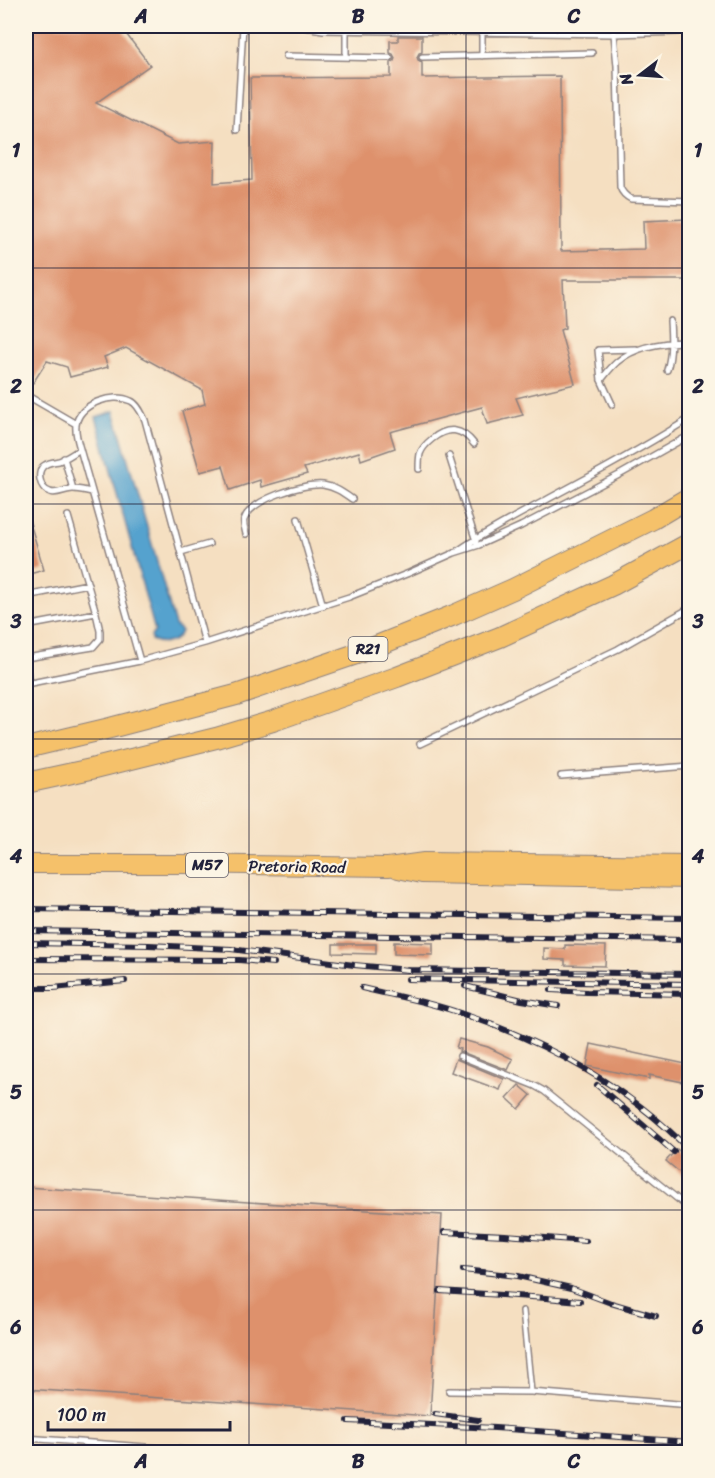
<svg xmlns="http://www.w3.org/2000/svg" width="715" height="1478" viewBox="0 0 715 1478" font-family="Sriracha,sans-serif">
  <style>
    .water { fill: #55a2ce; stroke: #3c6284; stroke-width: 1.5 }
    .building { fill: #de916c }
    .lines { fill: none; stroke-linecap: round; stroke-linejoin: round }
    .lane-casing { stroke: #8c807e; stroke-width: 8 }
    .primary-casing { stroke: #8c807e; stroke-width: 20 }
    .highway-casing { stroke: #8c807e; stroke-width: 22 }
    .lane { stroke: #fff; stroke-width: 5 }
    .primary { stroke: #f5c16b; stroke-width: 18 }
    .highway { stroke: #f5c16b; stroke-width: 20 }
    .rail-casing { stroke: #22223b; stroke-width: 6 }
    .rail { stroke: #fcf5e5; stroke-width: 4; stroke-dasharray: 11; stroke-linecap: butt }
    .grid { fill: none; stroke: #22223b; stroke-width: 1.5; stroke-opacity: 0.55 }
    .labels { text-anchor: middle; stroke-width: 4.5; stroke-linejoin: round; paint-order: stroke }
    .shield { fill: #fcf5e5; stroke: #63616e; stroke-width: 1.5 }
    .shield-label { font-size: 15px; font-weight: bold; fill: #22223b }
    .street-label { font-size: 16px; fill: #22223b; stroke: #fcf5e5 }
    .neatline { fill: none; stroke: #22223b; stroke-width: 2 }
    .grid-label { font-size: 20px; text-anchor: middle; font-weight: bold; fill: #22223b }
  </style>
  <rect width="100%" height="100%" fill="#fcf5e5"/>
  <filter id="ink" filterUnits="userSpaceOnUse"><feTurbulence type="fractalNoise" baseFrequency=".0167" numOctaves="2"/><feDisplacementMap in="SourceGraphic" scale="12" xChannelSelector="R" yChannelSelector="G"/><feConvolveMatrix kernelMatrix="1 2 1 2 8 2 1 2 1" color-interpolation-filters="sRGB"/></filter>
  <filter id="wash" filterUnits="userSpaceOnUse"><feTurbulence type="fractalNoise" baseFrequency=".008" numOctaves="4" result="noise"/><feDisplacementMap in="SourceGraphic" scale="24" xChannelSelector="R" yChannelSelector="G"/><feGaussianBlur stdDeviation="1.35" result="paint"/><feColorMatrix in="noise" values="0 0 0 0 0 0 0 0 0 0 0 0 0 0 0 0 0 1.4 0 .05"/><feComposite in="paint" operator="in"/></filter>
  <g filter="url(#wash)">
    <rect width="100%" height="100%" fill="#f5dfc1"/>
    <path class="water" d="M114,411l61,214 6,6c-4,13 -18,14 -30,9v-4l4,-5 -59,-214z"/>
    <g id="blocks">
      <path class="building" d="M26,26h94l30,39 -54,38 82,41 37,-3 -1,42 38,-3 -2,-102 141,-1v-14l3,-2 1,-3 -2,-4 -3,-1v-12h8v-5h24v16l-3,1 -2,4 1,3 4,2v16l138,-2 1,175 83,-2 -1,-28 44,-2 1,9h2v52h-127l2,48 -5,2 15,54 -59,14 7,17 -36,9 -5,-17 -92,25 5,16 -34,12 -2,-8 -55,16 3,6 -46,13 -1,-7 -30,10 -7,-24 -23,6 -18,-61 23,-7 -3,-14 -76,-42 -22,9 4,10 -38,10 -3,-10 -20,-6 -14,22 -7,-2z
        M28,516l16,54 -18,5v-58z
        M394,942l39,1v12l-39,-1z
        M333,944h43v10l-43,-1z
        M565,945l41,1 -1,20 -40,-1v-5l-21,-1v-11l21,1z
        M459,1039l29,8 25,12 -5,11 -49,-19 1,-2 -4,-1z
        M591,1044l95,20 -3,18 -34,-7v4l-62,-13z
        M456,1059l48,20 -4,11 -49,-18z
        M519,1085l12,10 -12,14 -12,-11z
        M677,1149l13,11v21l-24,-20z
        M26,1187l416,28 -12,201 -404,-27z"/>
    </g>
  </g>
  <g filter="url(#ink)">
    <use href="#blocks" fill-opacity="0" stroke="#8c807e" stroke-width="1.5"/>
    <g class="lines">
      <defs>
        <path id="lane" d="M298,26l25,4 291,4 3,32 3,121c2,6 5,9 11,12l59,2
          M614,26v8l65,-2
          M346,31v26
          M482,32v24
          M286,56l104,2
          M422,57l170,-4
          M237,130l6,-104
          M667,370c5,-16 4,-33 3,-49
          M601,380c5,-6 10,-13 16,-18 19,-17 48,-20 73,-20
          M26,395l50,29
          M612,404l-11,-24 -3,-30 38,-1
          M80,449c-7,5 -13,9 -21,12 -5,1 -10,1 -14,4 -9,5 -6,24 5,27 7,3 15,-3 23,-3 6,0 13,2 19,3
          M449,456l27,85
          M64,458l9,31
          M419,469c0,-4 0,-10 1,-15 2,-6 7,-11 12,-15 16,-13 30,-11 42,5
          M298,519l25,87
          M246,534c-1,-5 -3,-10 -2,-14 6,-21 60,-37 79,-35 12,2 19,7 29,14
          M459,550c28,-19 59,-35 89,-51 48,-26 96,-51 142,-81
          M181,552l28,-8
          M26,596l62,-12
          M26,626l70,-13
          M26,658l67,-11 7,-8v-8l-4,-18 -28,-97
          M140,661l-60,-212c-2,-7 -5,-16 -4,-24 3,-21 36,-33 55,-24 7,3 11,13 14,19l60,223
          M26,664l3,19
          M26,684l114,-23 65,-18 144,-46 60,-24 45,-20 25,-8 42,-19 98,-51 71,-40
          M420,744l198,-95 72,-41
          M561,776l129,-10
          M460,1056l75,30 9,5 146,118
          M523,1311l8,81
          M449,1391l82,1 159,13
          M26,1438l185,14"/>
        <path id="primary" d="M26,864h155l207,3 36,-5 266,3
          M398,869l24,5 268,5"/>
        <path id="highway" d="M26,748l84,-20 126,-33 123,-42 95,-38 59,-26 140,-70 37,-22
          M26,783l65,-14 125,-31 57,-17 124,-44 103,-40 113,-52 77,-42"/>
      </defs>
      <use href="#lane" class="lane-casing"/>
      <use href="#primary" class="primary-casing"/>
      <use href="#highway" class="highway-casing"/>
      <use href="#lane" class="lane"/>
      <use href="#primary" class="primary"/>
      <use href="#highway" class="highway"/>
      <defs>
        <path id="rail" d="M26,909l664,9
          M26,931l664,9
          M26,943l123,2 82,4 123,16 55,5 281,4
          M26,959l213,1 35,3
          M408,979l282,5
          M465,986l57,14 36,6
          M26,988h27l72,-7
          M362,988c33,8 67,14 98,25 84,28 168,73 230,138
          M551,990l36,2 103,2
          M597,1085l77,67
          M444,1232l61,3 81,6
          M463,1270l55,6 53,12 40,15 45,13
          M440,1291l106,7 34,3
          M435,1414l43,6
          M348,1421l147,7 195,14"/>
      </defs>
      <use href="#rail" class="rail-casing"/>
      <use href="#rail" class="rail"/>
    </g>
  </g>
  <path class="grid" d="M249,26v1426M466,26v1426M26,268h664M26,504h664M26,739h664M26,974h664M26,1210h664"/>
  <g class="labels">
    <g class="shield">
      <rect x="348.5" y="637" width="39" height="24" rx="4.5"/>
      <rect x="186" y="853" width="42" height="24" rx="4.5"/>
    </g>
    <g class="shield-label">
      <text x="368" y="654">R21</text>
      <text x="207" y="870">M57</text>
    </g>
    <g class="street-label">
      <text transform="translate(297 866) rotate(1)" y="6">Pretoria Road</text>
    </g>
  </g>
  <rect width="715" height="1478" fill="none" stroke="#fcf5e5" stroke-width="66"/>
  <g transform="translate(640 75) rotate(253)" stroke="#fcf5e5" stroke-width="4.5" paint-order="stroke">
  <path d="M0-4.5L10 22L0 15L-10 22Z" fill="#22223b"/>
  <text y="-9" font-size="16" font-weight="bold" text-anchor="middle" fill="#22223b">N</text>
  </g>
  <path d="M48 1421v9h182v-9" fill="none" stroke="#22223b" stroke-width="3"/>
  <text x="57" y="1421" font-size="18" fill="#22223b" stroke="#fcf5e5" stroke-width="4.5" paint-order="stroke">100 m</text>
  <rect x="33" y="33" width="649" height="1412" class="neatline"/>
  <g class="grid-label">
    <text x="141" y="23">A</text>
    <text x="358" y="23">B</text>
    <text x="574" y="23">C</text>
    <text x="16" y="157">1</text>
    <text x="698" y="157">1</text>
    <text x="16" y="393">2</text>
    <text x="698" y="393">2</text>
    <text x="16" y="628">3</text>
    <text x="698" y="628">3</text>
    <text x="16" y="863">4</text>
    <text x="698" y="863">4</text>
    <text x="16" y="1099">5</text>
    <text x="698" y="1099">5</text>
    <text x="16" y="1334">6</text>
    <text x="698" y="1334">6</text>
    <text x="141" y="1468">A</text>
    <text x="358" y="1468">B</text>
    <text x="574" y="1468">C</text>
  </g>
</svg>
